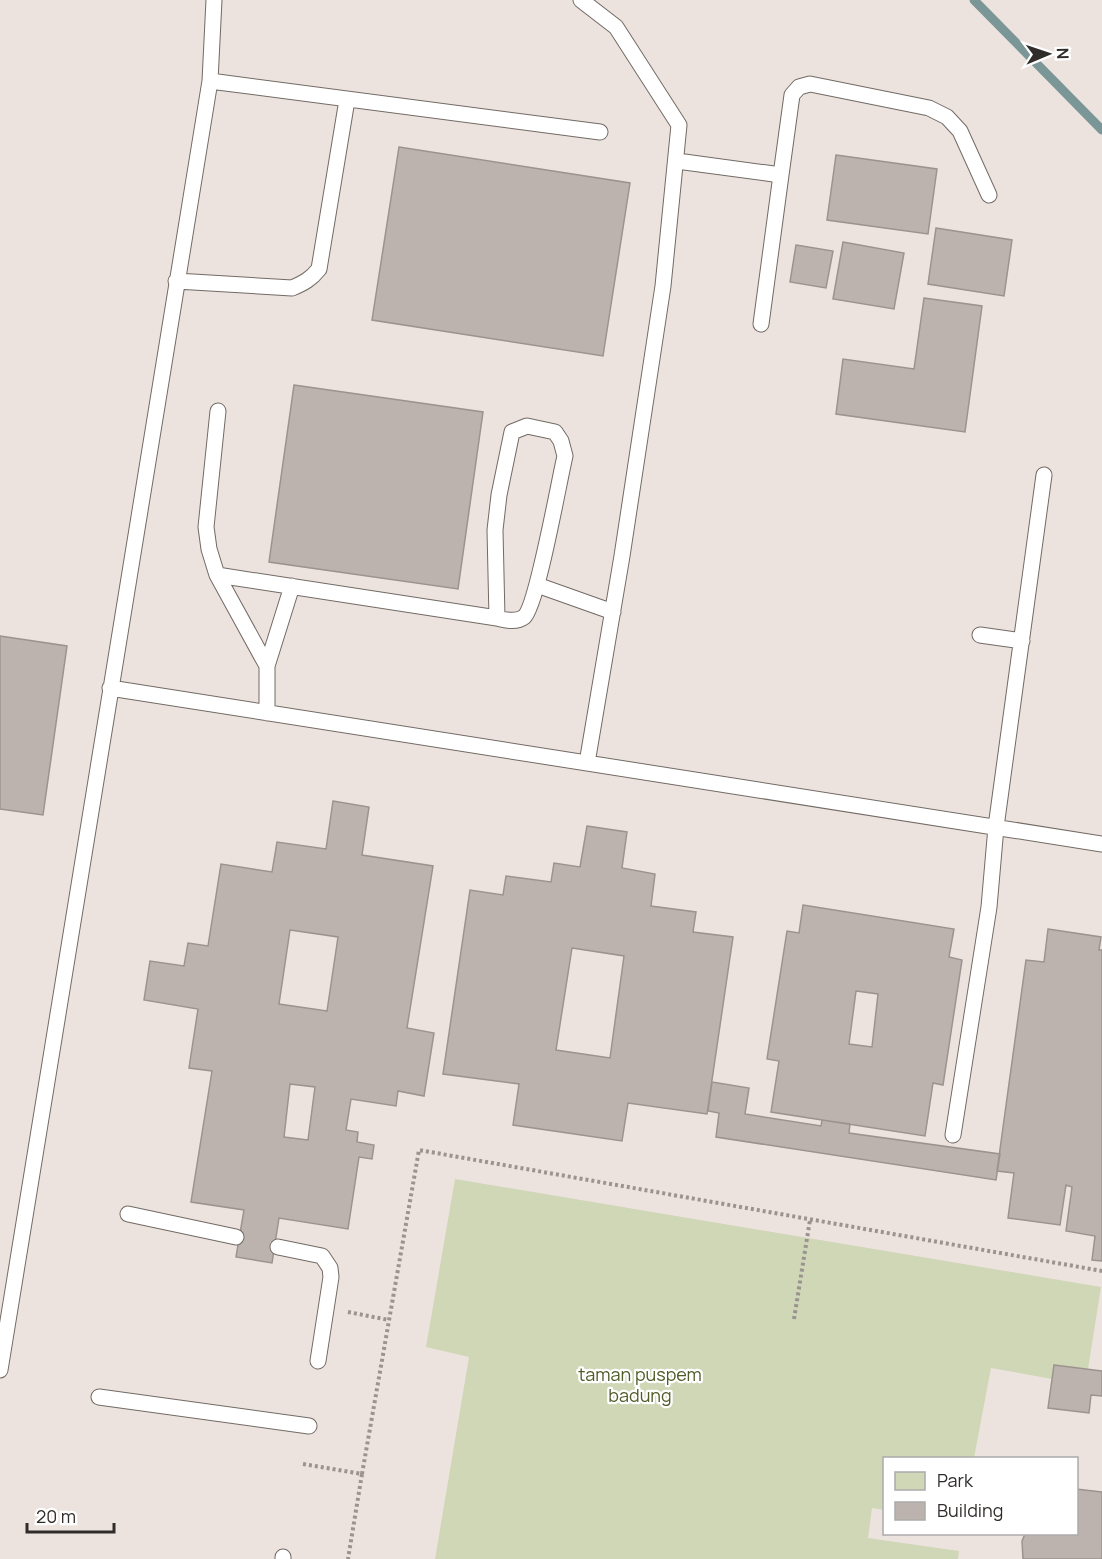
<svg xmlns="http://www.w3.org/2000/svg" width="1102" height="1559" viewBox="0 0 1102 1559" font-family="Manrope,sans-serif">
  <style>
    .green { fill: #cfd7b7 }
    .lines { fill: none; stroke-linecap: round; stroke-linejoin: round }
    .stream { stroke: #7a9696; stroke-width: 9 }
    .building { fill: #bcb3ae; stroke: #9c938e; stroke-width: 1.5; fill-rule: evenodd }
    .lane-casing { stroke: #726a65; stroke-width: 17 }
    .path { stroke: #9a938f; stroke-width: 4; stroke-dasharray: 3 3; stroke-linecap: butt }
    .lane { stroke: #fff; stroke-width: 15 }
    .labels { text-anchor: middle; stroke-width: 4.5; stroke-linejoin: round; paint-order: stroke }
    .park-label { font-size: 18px; fill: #515b28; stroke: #fff }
  </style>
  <rect width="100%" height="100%" fill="#ede3de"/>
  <path class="green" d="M455,1179l646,108 -13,82 -34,-4 -2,14 -61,-11 -17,90h-90v52l-12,-2 -4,30 91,13 -1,8h-523l34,-202 -43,-10z"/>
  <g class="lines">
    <path class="stream" d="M974,0l128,130"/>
  </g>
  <path class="building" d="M399,147l231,36 -27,173 -231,-36z
    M836,155l101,14 -9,65 -101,-14z
    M936,228l76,12 -8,56 -76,-12z
    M843,242l61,11 -10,56 -61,-10z
    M796,245l37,6 -7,37 -36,-6z
    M924,298l58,8 -17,126 -129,-18 7,-55 71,10z
    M294,385l189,27 -25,177 -189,-27z
    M0,636l67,10 -24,169 -43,-6z
    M333,801l36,6 -7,48 71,11 -26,162 27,5 -10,63 -26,-5 -2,15 -45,-7 -5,31 12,2 -1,10 17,3 -2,14 -13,-2 -11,72 -69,-11 -7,45 -36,-6 8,-47 -53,-8 21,-131 -23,-3 9,-59 -54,-9 6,-39 34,5 4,-23 20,3 13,-82 51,8 5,-30 49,7zM290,930l48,7 -11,74 -48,-7zM290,1084l25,3 -7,53 -24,-3z
    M587,826l40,6 -5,36 33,6 -4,32 45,6 -3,20 40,5 -26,177 -79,-11 -6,38 -109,-16 6,-41 -76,-10 27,-184 33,5 3,-19 45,6 3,-19 26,4zM572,948l52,8 -14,102 -54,-8z
    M803,905l151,24 -5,28 13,3 -19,125 -10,-2 -8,53 -154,-24 8,-51 -12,-2 20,-128 12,2zM856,991l22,3 -6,53 -23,-3z
    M1048,929l53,8 -2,13h3v311l-10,-1 3,-24 -29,-5 6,-44 -6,-2 -6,40 -52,-7 6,-45 -17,-2 29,-211 18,2z
    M712,1082l37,6 -4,26 76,12 1,-6 28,4 -1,9 151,21 -4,26 -280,-43 3,-24 -11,-2z
    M1054,1365l48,6v25l-11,-1 -2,18 -41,-5z
    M1076,1489l26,3v67h-79l-1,-18 3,-7h51z"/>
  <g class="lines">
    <defs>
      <path id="lane" d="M581,0l35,27 63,98 -16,161 -41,270 -35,207
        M210,81l390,51
        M677,161l104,14 11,-80 7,-8 11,-3 119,24 18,9 13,14 29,64
        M176,281l116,7c12,-5 19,-9 27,-19l28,-169
        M761,324l20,-149
        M218,411l-12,116 3,22 8,26 50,91
        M217,575l280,43c8,2 19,5 27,-1 13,-11 35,-136 41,-161l-4,-15 -6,-9 -28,-6 -15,6 -13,63 -4,35 2,88
        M537,585l76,27
        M980,635l42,6
        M110,688l992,156
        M267,713v-47l25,-80
        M953,1135l36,-228 7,-80 48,-352
        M128,1214l108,23
        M278,1247l44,9 8,12 1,9 -13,84
        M0,1370l210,-1289 4,-81
        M99,1397l210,29
        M283,1559v-2"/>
    </defs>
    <use href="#lane" class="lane-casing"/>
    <path class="path" d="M348,1312l41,8
      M794,1319l16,-99
      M303,1464l59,10 -14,85
      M362,1474l57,-324 683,121"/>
    <use href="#lane" class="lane"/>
  </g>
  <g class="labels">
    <g class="park-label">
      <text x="640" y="1381">taman puspem<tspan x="640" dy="21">badung</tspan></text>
    </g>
  </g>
  <rect x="883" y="1457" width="195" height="78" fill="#ffffff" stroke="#acabaa" stroke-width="1.5"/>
  <rect x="895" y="1472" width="30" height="18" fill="#cfd7b7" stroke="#acabaa" stroke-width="1.5"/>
  <text x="937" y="1487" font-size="18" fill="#302c2a">Park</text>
  <rect x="895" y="1502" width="30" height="18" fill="#bcb3ae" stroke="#acabaa" stroke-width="1.5"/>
  <text x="937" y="1517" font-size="18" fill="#302c2a">Building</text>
  <g transform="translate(1048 54) rotate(88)" stroke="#ffffff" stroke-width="4.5" paint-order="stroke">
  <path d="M0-4.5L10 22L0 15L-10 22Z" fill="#302c2a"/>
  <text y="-9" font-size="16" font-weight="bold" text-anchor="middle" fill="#302c2a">N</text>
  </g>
  <path d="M27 1523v9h87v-9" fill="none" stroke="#302c2a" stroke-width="3"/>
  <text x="36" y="1523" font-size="18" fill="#302c2a" stroke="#ffffff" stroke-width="4.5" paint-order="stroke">20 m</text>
</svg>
